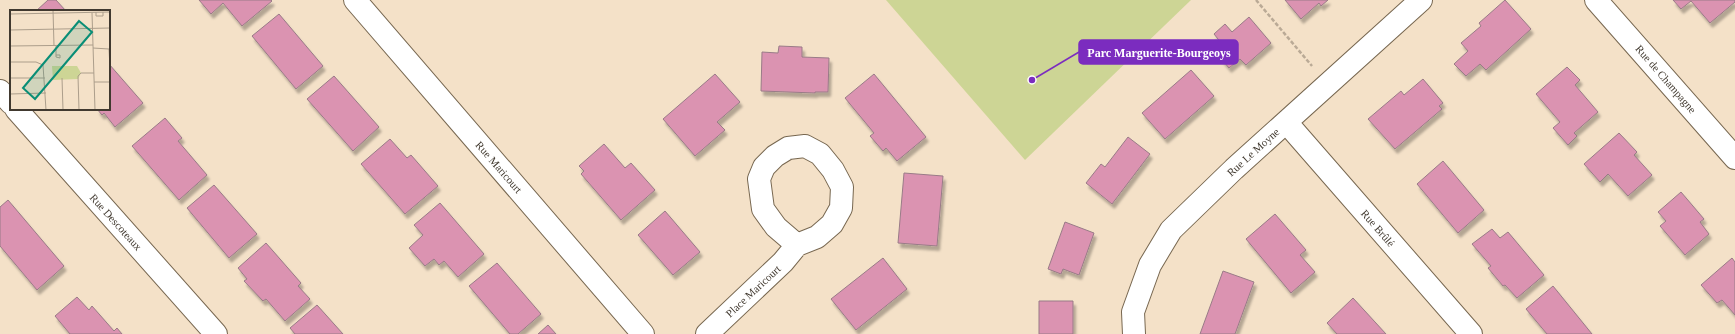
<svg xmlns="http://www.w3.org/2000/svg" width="1735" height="334" viewBox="0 0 1735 334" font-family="'Times New Roman',serif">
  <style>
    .green { fill: #cdd595 }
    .building { fill: #db93b1; stroke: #997b87; filter: url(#shadow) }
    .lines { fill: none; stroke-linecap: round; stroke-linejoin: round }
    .minor-casing { stroke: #776750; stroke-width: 24 }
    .path { stroke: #baaa96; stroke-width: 2.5; stroke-dasharray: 4 2; stroke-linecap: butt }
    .minor { stroke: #fff; stroke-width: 22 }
    .labels { text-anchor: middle; stroke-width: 3.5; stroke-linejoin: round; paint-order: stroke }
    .street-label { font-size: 11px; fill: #41392f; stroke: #fff }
    .inset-road { fill: none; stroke: #ac9e8b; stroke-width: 1 }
    .view { fill: #098e76; fill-opacity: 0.15; stroke: #098e76; stroke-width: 2 }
    .inset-edge { fill: none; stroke: #41392f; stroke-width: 2 }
    .leader { fill: none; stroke: #7b2cbf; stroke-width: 1.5 }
    .callout-dot { fill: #7b2cbf; stroke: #fff; stroke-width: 1.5 }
    .callout { fill: #7b2cbf; stroke: #7b2cbf; stroke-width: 1.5 }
    .callout-label { font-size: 12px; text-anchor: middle; font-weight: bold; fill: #fff }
  </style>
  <defs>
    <filter id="shadow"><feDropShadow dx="2.5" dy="4.5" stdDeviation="1" flood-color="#0004"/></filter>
  </defs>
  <rect width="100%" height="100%" fill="#f4e1c8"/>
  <path class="green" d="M886,0h305l-166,160z"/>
  <path class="building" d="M48,0h8l10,11h-30z
    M199,0h72l1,1 -30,25 -19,-23 -12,11z
    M1285,0h43l-7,6 -2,-3 -18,16z
    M1505,0l26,29 -45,41 -6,-6 -14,12 -12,-12 14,-13 -7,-8 20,-17 -2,-3z
    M1673,0h62v2l-25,21 -19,-22 -10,8z
    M279,14l44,52 -27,23 -44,-53z
    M1249,17l22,26 -25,22 -6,-6 -11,9 -11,-13 5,-4 -5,-4 4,-3 -8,-10 11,-10 7,8z
    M779,46l23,1v10l27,1 -1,34h-13v1l-54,-2 1,-39 16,1z
    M109,64l34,39 -28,24 -11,-14 -2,2 -5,-6h12z
    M1567,67l13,13 -5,5 23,27 -24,21 3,3 -9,9 -15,-17 7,-6 -24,-28z
    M1191,70l23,26 -49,43 -23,-26z
    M715,74l25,28 -23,20 8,8 -30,26 -32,-37z
    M874,74l52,63 -29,24 -11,-13 -3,3 -13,-15 4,-3 -29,-35z
    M334,76l45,51 -26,24 -46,-52z
    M1423,79l20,24 -4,3 3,3 -47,40 -27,-30 33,-28 3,4z
    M165,118l17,20 -4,3 29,34 -28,25 -47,-54z
    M1619,133l18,19 -3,3 18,20 -24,21 -20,-22 -8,8 -16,-18z
    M1128,137l22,17 -38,50 -26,-21 15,-19 4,3z
    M390,139l17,19 4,-3 27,31 -33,28 -44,-50z
    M604,144l21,24 6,-5 24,27 -34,30 -40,-46 3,-3 -5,-5z
    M1443,161l41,49 -26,23 -41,-49z
    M904,173l39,3 -6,70 -39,-3z
    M214,185l43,49 -28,24 -42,-50z
    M1681,192l23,27 -4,3 9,12 -24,21 -25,-29 6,-5 -8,-9z
    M8,200l56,66 -27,24 -37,-44v-39z
    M440,203l44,51 -26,23 -14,-16 -5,4 -5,-6 -9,7 -16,-18 14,-13 -9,-10z
    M665,211l35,41 -27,23 -35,-40z
    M1275,214l31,36 -6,5 15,17 -24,21 -45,-54z
    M1065,222l29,11 -15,42 -16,-6 -2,5 -13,-5z
    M1492,229l8,9 8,-6 36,43 -27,23 -12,-13 -2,1 -15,-18 3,-2 -19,-22z
    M266,243l35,40 -3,3 12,13 -25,22 -19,-22 -3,2 -19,-20 3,-2 -9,-11z
    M883,258l24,31 -51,41 -25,-31z
    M1732,258l3,4v53l-13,-15 -5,3 -16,-18z
    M497,263l44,51 -23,20h-8l-41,-48z
    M1223,271l31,11 -19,52h-35z
    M1553,286l39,48h-45l-21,-25z
    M77,297l12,13 3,-4 22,25 3,-3 5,6h-52l-15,-18z
    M1353,298l33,36h-49l-10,-11z
    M1039,301h34v33h-34z
    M317,305l26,29h-48l-5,-6z
    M548,325l8,9h-18z"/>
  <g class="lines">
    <defs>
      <path id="minor" d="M355,0l288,334
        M1596,0l139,158
        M0,91l11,12
        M16,109l200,225
        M1286,122l185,212
        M707,334l76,-72 14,-17 20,-8 15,-13 9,-16 1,-21 -9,-17 -13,-16 -15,-8 -17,2 -13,8 -11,11 -5,12 4,30 13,18 21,18
        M1134,334l-1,-22 17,-47 21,-35 63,-61 187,-169"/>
    </defs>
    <use href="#minor" class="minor-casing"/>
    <path class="path" d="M1256,0l56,66"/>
    <use href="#minor" class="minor"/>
  </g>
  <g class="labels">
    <g class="street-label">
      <text transform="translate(1666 79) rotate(49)" y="4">Rue de Champagne</text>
      <text transform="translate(1253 152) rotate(-42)" y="4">Rue Le Moyne</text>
      <text transform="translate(499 167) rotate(49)" y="4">Rue Maricourt</text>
      <text transform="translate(116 222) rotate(48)" y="4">Rue Descoteaux</text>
      <text transform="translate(1378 228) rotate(49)" y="4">Rue Brûlé</text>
      <text transform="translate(753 291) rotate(-43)" y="4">Place Maricourt</text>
    </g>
  </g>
  <g transform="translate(10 10)">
    <rect width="100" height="100" fill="#f4e1c8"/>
    <path d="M42,56h25l4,7 -3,6 -25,1z" fill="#cdd595"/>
    <path class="inset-road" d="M43,0l1,36M86,2v4h7v-4M82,3l3,97M0,4l100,-2M0,20l100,-2M0,36l83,-1M46,36v11l4,1v-3h-4M83,38l16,1 1,19M0,52h26l7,3 3,45M0,68h35M52,68l1,32M84,72h16M0,84l36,-1M69,100l-1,-34 3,-3h13"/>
    <path class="view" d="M69,11l13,11 -57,67 -12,-11z"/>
    <rect width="100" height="100" class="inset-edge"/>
  </g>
  <path class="leader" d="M1032 80L1079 52"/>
  <circle class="callout-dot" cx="1032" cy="80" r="4"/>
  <rect class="callout" x="1079" y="40" width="159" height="24" rx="4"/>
  <g class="callout-label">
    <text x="1159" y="57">Parc Marguerite-Bourgeoys</text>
  </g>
</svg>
